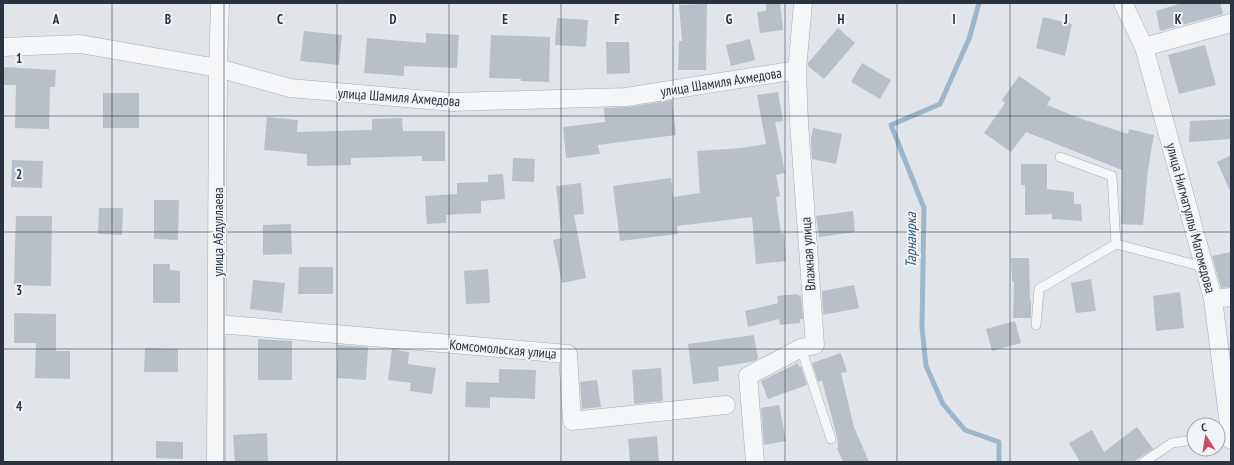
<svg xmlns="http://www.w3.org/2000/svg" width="1234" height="465" viewBox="0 0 1234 465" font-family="'PT Sans Narrow',sans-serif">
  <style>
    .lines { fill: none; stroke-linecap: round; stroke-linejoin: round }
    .stream { stroke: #9db6c9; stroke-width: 5 }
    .building { fill: #b8bfc6 }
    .lane-casing { stroke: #a6acb4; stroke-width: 10 }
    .street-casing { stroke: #a6acb4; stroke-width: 19 }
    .lane { stroke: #f4f6f8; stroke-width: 9 }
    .street { stroke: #f4f6f8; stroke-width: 18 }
    .grid { fill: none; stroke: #2a3441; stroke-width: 1; stroke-opacity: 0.55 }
    .labels { text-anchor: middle; stroke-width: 4; stroke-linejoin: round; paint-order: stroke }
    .street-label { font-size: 14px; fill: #2a3441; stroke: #f1f4f7 }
    .water-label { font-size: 15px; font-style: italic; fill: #345774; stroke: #f1f4f7 }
    .grid-label { font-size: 13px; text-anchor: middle; font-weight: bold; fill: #2a3441; stroke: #f1f4f7; stroke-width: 4; stroke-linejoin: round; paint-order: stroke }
  </style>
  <rect width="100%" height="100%" fill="#e1e5ea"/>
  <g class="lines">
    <path class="stream" d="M979,3l-10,36 -29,65 -49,21 33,83 -2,119 4,39 17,38 22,26 34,12v20"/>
  </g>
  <path class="building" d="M766,3h14l3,27 -23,3 -3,-21 9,-1z
    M1182,3h38l3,11 -63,17 -4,-20z
    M707,4l-1,66h-28l1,-29h3l-3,-36z
    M1043,17l29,7 -7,32 -29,-8z
    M557,18l31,2 -2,27 -31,-2z
    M838,28l17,15 -31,36 -16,-13v-3z
    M304,31l38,4 -3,30 -39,-4z
    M426,33l33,2 -2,33 -53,-2v10l-40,-3 3,-35 59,5z
    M491,35l59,2 -1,45 -28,-1v-2l-32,-1z
    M750,39l5,21 -24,6 -5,-21z
    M606,42h23l1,31 -23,1z
    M1205,45l11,40 -37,9 -11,-39z
    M862,63l29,17 -11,19 -29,-17z
    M3,67l53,3 -1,17h-5l-1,42 -34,-1 1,-43h-13z
    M1019,76l32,22 -4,7 32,13 49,16 1,-5 25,6 -6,34 -5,56 -22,-1 1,-54 -96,-38 -15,20 -27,-19 21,-30 -3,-3z
    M778,92l5,29 -8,1 10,51 -9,2 4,21 -4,1 5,37 3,-1 2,28 -30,3 -4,-47 -75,9 1,8 -58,7 -7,-55 58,-8 2,19 27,-4 -3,-42 45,-3 24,-4 -9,-49z
    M103,93h36v35h-36z
    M672,100l4,35 -78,10 2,9 -34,4 -3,-31 42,-5 -1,-14 24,-1z
    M267,117l31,3 -1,12 75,-2v-11l30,-1 1,13h42v30h-23v-5l-71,2v7l-44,1v-12l-43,-4z
    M1231,119v20l-42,3 1,-21z
    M813,128l29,6 -6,30 -24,-5 -1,-20z
    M1231,155v38l-14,-31z
    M513,158l22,1 -1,23 -22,-1z
    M12,160l31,1 -1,27 -31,-1z
    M1021,164h26v25l27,3v12h7l1,17 -30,-2v-5l-27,1v-30h-4z
    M503,174l2,25 -24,2v12l-35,2v8l-19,1 -2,-28 32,-2v-11l31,-1v-7z
    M581,183l3,31 -10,1 12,63 -24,5 -9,-43 9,-2 -6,-52z
    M154,200h25l-1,40 -24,-1z
    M99,208h24l-1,27 -24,-1z
    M853,211l2,21 -36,5 -3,-21z
    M16,216h36l-1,70 -37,-1z
    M291,224l1,30 -29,1v-30z
    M1231,252v35l-10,1 -9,-32z
    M1011,258h18l1,42h1v18h-18l1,-37 -2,1z
    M153,264h17v6l10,1v32h-27z
    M299,267h34v27h-35z
    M488,269l2,34 -24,1 -2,-33z
    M1091,279l5,32 -20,2 -5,-30z
    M253,280l32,3 -3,30 -32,-4z
    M854,285l5,23 -36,7 -1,-24z
    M1180,292l4,36 -28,3 -3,-35z
    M798,294v2l3,-1 2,24h-3v4l-20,2 -1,-6 -31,8 -3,-16 33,-8 -1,-7z
    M14,313l42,1v37h14v28l-35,-1 1,-35h-22z
    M1015,321l6,22 -29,8 -6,-22z
    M754,335l4,24 -7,3 -33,5 1,14 -26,3 -5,-40z
    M258,339l34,2v39h-34z
    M338,345l30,2 -2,33 -29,-2z
    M145,348l33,1v23h-34z
    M392,349l17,3 -1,12 28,4 -4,26 -22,-3 1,-8 -23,-3z
    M841,353l6,19 -6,1 13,54 15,35h-26l-6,-14h1l-1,-11 -15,-57 -4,2 -6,-19z
    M798,363l1,4 2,-1 6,19 -39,14 -7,-18z
    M661,368l2,33 -29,3 -2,-34z
    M499,369l37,1 -1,29 -45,-2v11l-25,-1 1,-25 33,1z
    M597,380l4,27 -19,2 -2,-27z
    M779,405l7,36 -22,4 -3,-37z
    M1137,427l16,22 -20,13h-53l-11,-19 23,-13 12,22z
    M267,433l1,29h-33l-2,-27z
    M657,436l2,26h-29l-2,-23z
    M156,441l27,1v17l-27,-1z"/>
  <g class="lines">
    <defs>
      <path id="lane" d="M1060,157l52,19 4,68 88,23
        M1036,325l3,-36 77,-45
        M801,348l30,91
        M1218,436l12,-2
        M1144,462l28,-19 22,-3"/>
      <path id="street" d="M1123,3l21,44 69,252 18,141
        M3,47l77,-3 138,24 72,20 162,14 174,-5 171,-27
        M1144,47l87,-24
        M1213,299l18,-2
        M218,324l350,30 4,67 154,-16
        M216,462l2,-394 2,-65
        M755,462l-7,-86 53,-28 14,-3 -16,-223 -2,-52 6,-67"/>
    </defs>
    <use href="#lane" class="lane-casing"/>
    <use href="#street" class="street-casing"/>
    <use href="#lane" class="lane"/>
    <use href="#street" class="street"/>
  </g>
  <path class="grid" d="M112,3v459M224,3v459M337,3v459M449,3v459M561,3v459M673,3v459M785,3v459M897,3v459M1010,3v459M1122,3v459M3,116h1228M3,232h1228M3,349h1228"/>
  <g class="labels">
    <g class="street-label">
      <text transform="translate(721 82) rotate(-9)" y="5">улица Шамиля Ахмедова</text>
      <text transform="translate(399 97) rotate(4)" y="5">улица Шамиля Ахмедова</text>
      <text transform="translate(1191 218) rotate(75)" y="5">улица Нигматуллы Магомедова</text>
      <text transform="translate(218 232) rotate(-90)" y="5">улица Абдуллаева</text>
      <text transform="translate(808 254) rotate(-94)" y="5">Влажная улица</text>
      <text transform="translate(503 349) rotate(5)" y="5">Комсомольская улица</text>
    </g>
    <g class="water-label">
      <text transform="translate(911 240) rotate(-90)" y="5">Тарнаирка</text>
    </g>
  </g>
  <g class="grid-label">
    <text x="56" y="24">A</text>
    <text x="168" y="24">B</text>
    <text x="280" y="24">C</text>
    <text x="393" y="24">D</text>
    <text x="505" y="24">E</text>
    <text x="617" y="24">F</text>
    <text x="729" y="24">G</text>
    <text x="841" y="24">H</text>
    <text x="954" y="24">I</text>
    <text x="1066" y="24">J</text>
    <text x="1178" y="24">K</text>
    <text x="19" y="63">1</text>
    <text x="19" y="179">2</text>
    <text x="19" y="295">3</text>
    <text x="19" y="411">4</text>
  </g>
  <rect width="1234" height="465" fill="none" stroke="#2a3441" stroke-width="8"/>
  <g transform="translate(1206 437) rotate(348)"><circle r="19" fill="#f1f4f7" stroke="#a1a7ae"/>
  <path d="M0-3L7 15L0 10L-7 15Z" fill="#cc4969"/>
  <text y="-6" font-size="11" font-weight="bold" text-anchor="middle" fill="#2a3441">С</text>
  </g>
</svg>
